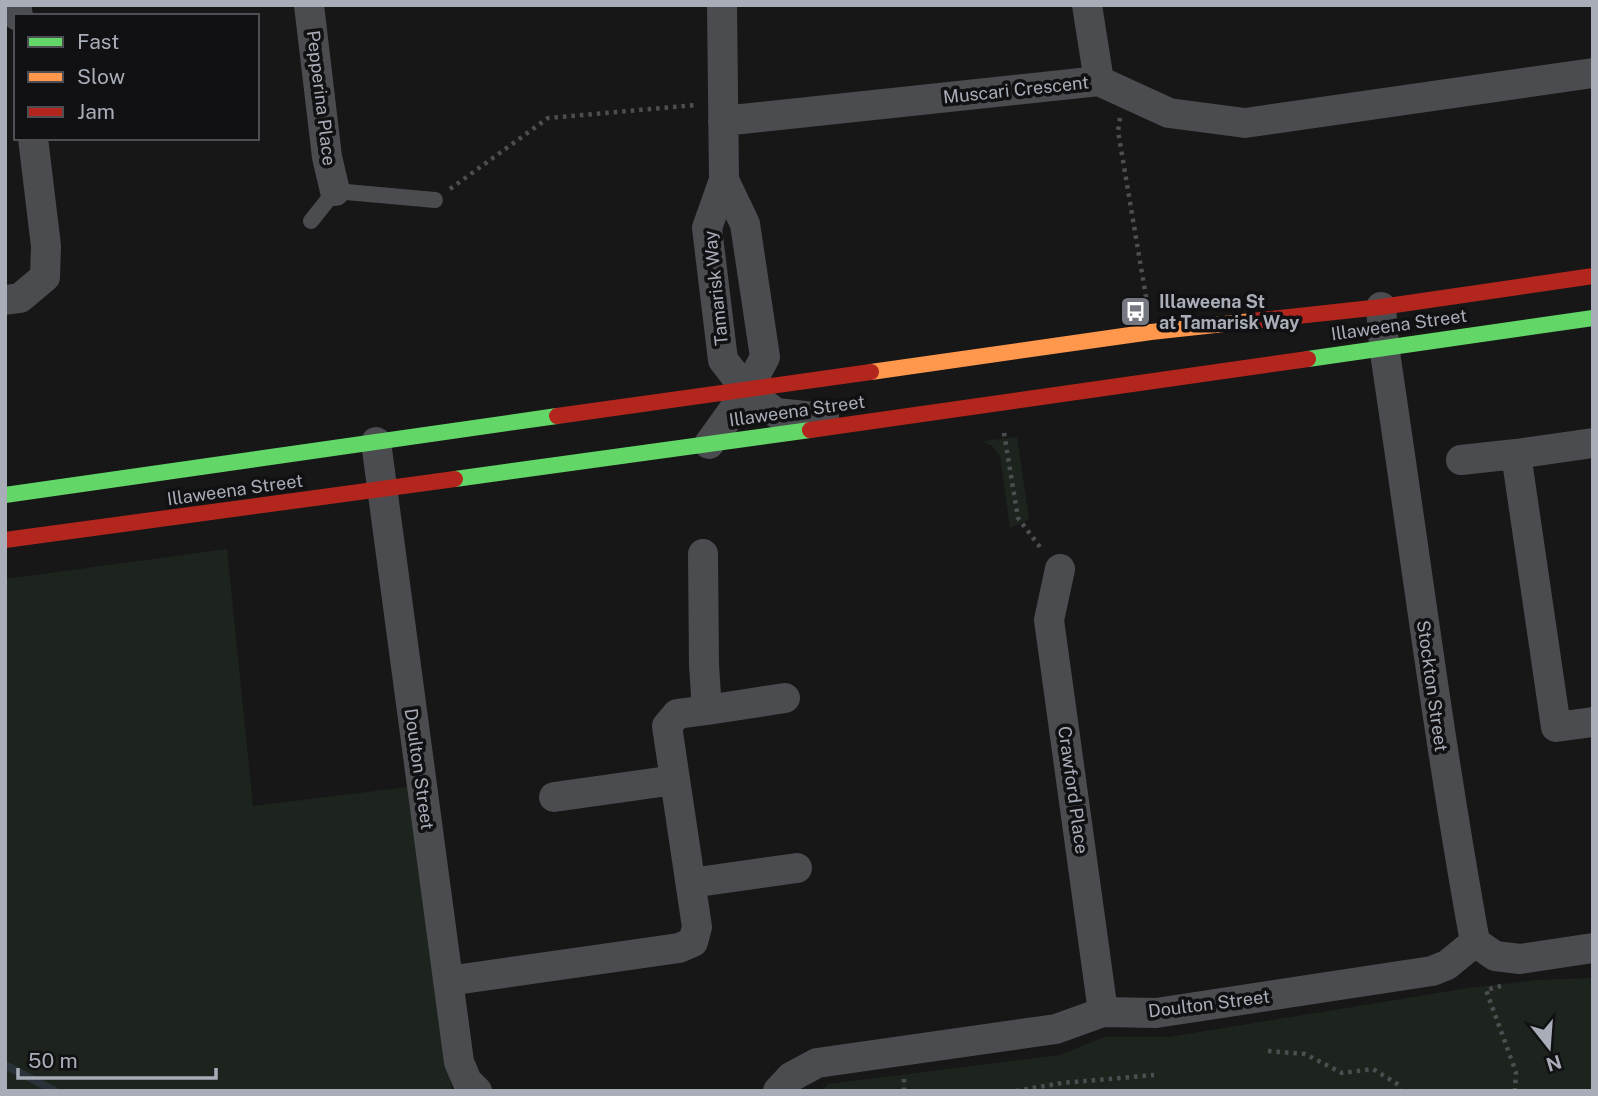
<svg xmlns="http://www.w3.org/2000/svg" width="1598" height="1096" viewBox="0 0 1598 1096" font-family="'Public Sans',sans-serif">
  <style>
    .green { fill: #1d241e }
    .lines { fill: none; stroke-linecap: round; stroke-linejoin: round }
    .stream { stroke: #2a3239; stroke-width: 8 }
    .path { stroke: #4d4e52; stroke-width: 4.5; stroke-dasharray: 3.5 5; stroke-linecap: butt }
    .lane { stroke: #4b4c50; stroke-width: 16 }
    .street { stroke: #4b4c50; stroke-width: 30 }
    .fast { stroke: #63d668; stroke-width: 16 }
    .slow { stroke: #ff974d; stroke-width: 16 }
    .jam { stroke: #b3261e; stroke-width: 16 }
    .labels { text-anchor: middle; stroke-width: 7; stroke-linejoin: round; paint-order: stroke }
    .street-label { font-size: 18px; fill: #a8adb8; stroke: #111113 }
    .poi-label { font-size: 18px; font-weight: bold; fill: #a8adb8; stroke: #111113; text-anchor: start }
  </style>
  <rect width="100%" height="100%" fill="#171717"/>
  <path class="green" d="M1017,437l12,82 -19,9 -10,-72 -8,-10 -10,-5z
    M227,549l26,257 154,-19 45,304h-447v-512z
    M1593,978v113h-771l6,-7 232,-29 44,-18h65l299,-49 68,-8z"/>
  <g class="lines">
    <path class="stream" d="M5,1065l50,26"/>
    <path class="path" d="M1120,118l-2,13 29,172
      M450,189l98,-71 149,-13
      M1004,433l14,85 25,33
      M1501,986l-15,4 30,82 -1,19
      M1268,1051l37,3 37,19 31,-4 26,16 1,6
      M904,1091v-13
      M1016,1091l46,-8 92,-8"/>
    <path class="lane" d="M311,221l24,-30 100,9"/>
    <path class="street" d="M16,5l2,11
      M309,5l18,152 8,34
      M722,5l2,175 -17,48 16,132 24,31 29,22 48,5
      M1087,5l12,76
      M723,121l376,-40 70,32 76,10 348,-50
      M5,300l15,-2 25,-21 1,-31 -13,-108
      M1381,307l3,39c30,199 55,398 91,596l20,14 25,3 73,-11
      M376,442l83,620 8,19 10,10
      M1593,443l-77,11 40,273 37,-5
      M709,444l38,-53 18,-34 -20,-133 -21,-44
      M1461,460l55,-6
      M1060,569l-11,51 54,392
      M707,710l78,-12
      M554,797l121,-17
      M691,883l106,-15
      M448,981l231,-33 14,-6 4,-15 -30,-201 10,-12 30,-4 -3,-45 -1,-111
      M778,1091l13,-14 26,-14 239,-34 47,-17 53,1 276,-42 15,-6 28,-23"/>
    <path class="fast" d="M1308,359l285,-41
      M455,479l355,-49
      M5,495l552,-79"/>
    <path class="slow" d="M871,372l280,-40 101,-11"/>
    <path class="jam" d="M1252,321l129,-14 212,-31
      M557,416l314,-44
      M810,430l498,-71
      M5,540l450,-61"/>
  </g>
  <defs>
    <symbol id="bus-square" viewBox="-11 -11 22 22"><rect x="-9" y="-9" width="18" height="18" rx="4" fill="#757880" stroke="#111113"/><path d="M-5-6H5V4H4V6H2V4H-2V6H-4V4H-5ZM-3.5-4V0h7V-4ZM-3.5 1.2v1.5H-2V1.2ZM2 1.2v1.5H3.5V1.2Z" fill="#fff"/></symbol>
  </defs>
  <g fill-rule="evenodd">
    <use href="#bus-square" x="1118" y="294" width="35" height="35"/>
  </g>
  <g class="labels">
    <g class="street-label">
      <text transform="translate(1016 90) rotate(-6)" y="6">Muscari Crescent</text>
      <text transform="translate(321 98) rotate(83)" y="6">Pepperina Place</text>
      <text transform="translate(716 288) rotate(-96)" y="6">Tamarisk Way</text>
      <text transform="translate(1399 325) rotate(-8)" y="6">Illaweena Street</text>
      <text transform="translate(797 411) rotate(-8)" y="6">Illaweena Street</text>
      <text transform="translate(235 490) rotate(-8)" y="6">Illaweena Street</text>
      <text transform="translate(1432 686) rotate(82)" y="6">Stockton Street</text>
      <text transform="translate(419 769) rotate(82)" y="6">Doulton Street</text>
      <text transform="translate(1073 790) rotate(82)" y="6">Crawford Place</text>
      <text transform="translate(1209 1004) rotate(-7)" y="6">Doulton Street</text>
    </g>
    <g class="poi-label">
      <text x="1159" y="308">Illaweena St<tspan x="1159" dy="21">at Tamarisk Way</tspan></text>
    </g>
  </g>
  <rect width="1598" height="1096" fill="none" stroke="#a8adb8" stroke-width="14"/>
  <rect x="14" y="14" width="245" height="126" fill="#111113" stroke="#4d4f55" stroke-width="2"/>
  <rect x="28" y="37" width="35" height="10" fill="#63d668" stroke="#4d4f55" stroke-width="2"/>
  <text x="77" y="49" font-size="21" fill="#a8adb8">Fast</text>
  <rect x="28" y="72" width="35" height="10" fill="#ff974d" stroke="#4d4f55" stroke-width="2"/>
  <text x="77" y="84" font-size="21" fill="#a8adb8">Slow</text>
  <rect x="28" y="107" width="35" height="10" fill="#b3261e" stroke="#4d4f55" stroke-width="2"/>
  <text x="77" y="119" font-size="21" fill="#a8adb8">Jam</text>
  <g transform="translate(1549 1047) rotate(163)" stroke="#111113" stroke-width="5" paint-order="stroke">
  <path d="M0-5L12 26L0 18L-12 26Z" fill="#a8adb8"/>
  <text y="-10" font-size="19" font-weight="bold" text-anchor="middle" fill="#a8adb8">N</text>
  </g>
  <path d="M18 1068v10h198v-10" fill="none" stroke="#a8adb8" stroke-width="3.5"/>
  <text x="28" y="1068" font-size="21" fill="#a8adb8" stroke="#111113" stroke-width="5" paint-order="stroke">50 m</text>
</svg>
